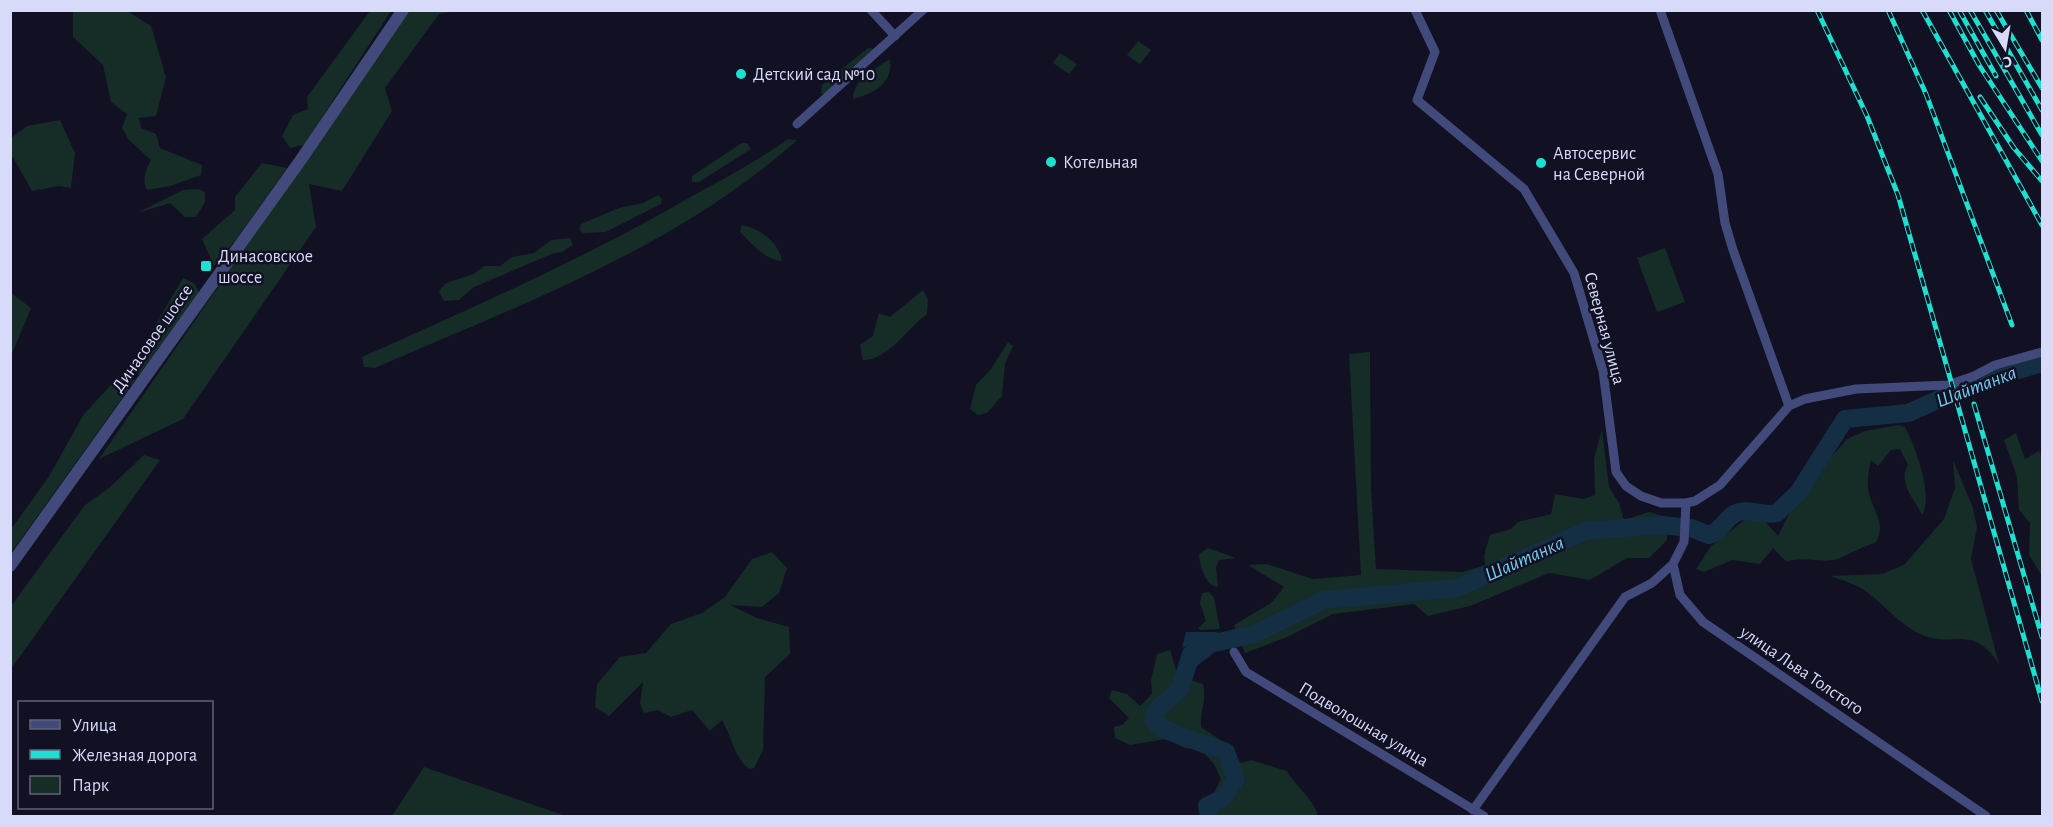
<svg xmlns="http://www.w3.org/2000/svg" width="2053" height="827" viewBox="0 0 2053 827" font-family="'Alegreya Sans',sans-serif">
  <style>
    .green { fill: #152c27 }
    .water { fill: #142f43 }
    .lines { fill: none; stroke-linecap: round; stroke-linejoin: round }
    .river { stroke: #142f43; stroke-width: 18 }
    .minor { stroke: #424a7c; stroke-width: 9 }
    .tertiary { stroke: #424a7c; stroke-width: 12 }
    .rail-casing { stroke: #1ce1d1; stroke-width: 5 }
    .rail { stroke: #111123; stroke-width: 3; stroke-dasharray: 9; stroke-linecap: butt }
    .poi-dot { fill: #1ce1d1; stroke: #111123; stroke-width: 2 }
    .labels { text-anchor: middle; stroke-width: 5; stroke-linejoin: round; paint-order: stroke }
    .poi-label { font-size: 18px; fill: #d8dafa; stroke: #111123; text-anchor: start }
    .street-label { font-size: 18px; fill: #d8dafa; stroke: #111123 }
    .water-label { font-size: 20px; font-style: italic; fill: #72cbed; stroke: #111123 }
  </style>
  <rect width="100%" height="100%" fill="#111123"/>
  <path class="green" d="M73,11h54l24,15 15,51 -10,39 -17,2 2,10 15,6 4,14 42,17 -1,10 -31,11 -23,4c-5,-11 -2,-19 4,-30l-22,-20 -7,-12 5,-14 -16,-12 -8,-37 -30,-28z
    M370,11h21l-87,134 -14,3 -8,-12 11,-21 15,-6 -1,-12z
    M409,11h48l-18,3 -54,74 7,23 -50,80 -33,-7 7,43 -133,192 -84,40z
    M1138,41l13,9 -11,14 -13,-9z
    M868,48l6,1 -49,45h-4l1,-9z
    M1060,53l17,11 -8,10 -16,-11z
    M890,59c4,24 -17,35 -37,40 1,-20 21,-30 37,-40z
    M60,120l15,33 -4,35 -12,-2 -27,5 -21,-37v-16l16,-12z
    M788,139l9,1c-120,108 -276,164 -422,228l-11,-1 -2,-10c113,-50 225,-100 332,-162 33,-18 64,-34 94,-56z
    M742,143h5l4,6 -52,33h-7v-6z
    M262,163l25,5 -52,73 -21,25 -12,-27 33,-29v-13z
    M199,189l6,3v10l-9,15h-11l-15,-14 -33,10 46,-23z
    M658,195l4,4 -1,5 -55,28 -23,1 -4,-4 2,-5 38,-16 24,-5z
    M742,225c19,4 36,16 40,36 -17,-1 -30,-17 -42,-29z
    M570,238l3,7 -11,7 -8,1 -80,34 -15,13 -15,1 -5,-10 7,-8 28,-9 10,-8h16l12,-9 22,-4 17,-13z
    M1665,248l20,54 -28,10 -20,-54z
    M183,278l11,5 5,9 -60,83 -7,-10z
    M923,290l5,9 -1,15c-20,15 -39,46 -64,46l-3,-15 13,-9 6,-23 11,4z
    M11,293l20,15 -20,48z
    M1008,342l5,4 -8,18 -3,32 -15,17 -9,2 -8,-6 6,-24 15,-16z
    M1370,352l1,137 5,80 87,3 22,-7 -1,-9 6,-21 21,-6 7,-7 33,-8 4,-20 28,5 12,-4 -1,-36 8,-29 7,57 10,16 5,17 25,-8 20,6 -2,22 -18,18h-22l-37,22 -41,-7 -79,33 -42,10 -14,-12 -81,10 -46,23 -42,16 -11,-28 37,-22 13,-16 -36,-22 19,-1 46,15 48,-4 -12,-221z
    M123,372l12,8 -124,173v-24l37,-51 36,-64z
    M1898,425l7,2c10,18 29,70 17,88 -7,-16 -25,-31 -14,-50l-8,-16 -9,1 -13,16 -7,-6c-2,10 -4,19 -3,29 3,19 20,35 7,54 -14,4 -23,10 -35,15 -16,7 -36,-3 -53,4l-14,-14 -13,16 -28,-4 -28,12 -8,-3 15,-23 35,-27 15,-2 17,19 12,-24 17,-21 6,-13 34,-39 18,-8z
    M2016,433l9,26 14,-8 3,8v117l-13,-21 1,-32 -11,-13 -2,-33 -13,-37z
    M144,455l16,5 -149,209v-63l74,-101 24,-17z
    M1953,460l20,48 4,19 -6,32 28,105c-29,-43 -46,-13 -81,-31 -20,-10 -35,-30 -54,-43 -9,-6 -23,-10 -33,-14l51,-2 22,-9 40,-46 11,-31z
    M1208,548l28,10 -17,2 -3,7 2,20c-12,0 -19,-23 -19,-33z
    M772,552l15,16 -8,25 -17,14 -32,-2 27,13 32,9 1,27 -25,23 -2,73 -9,18 -5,1c-15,-12 -17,-32 -27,-49l-12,11 -18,-21 -21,7 -13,-7 -14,3 -4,-10 3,-21 -34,34 -14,-9 2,-23 23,-27 26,-4 25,-29 31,-11 23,-16 27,-38z
    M1209,592l5,6 6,31 -20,1 -2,-2 8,-7 -6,-18 2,-10z
    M1170,650l8,26 25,8c4,15 -3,27 -2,43l27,18 13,18 10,-3 36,11c9,16 27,28 31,45h-116l2,-14 9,-8 8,-15 -7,-15 -13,-14 -16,-2 -19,-9 -36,6 -15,-7 -1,-11 8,-2 7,-7 -20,-20 3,-8 15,4 13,12 12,-12 -1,-14 6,-26z
    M424,767l142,49h-174z"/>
  <path class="water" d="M1186,632h30l11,4 1,8 -8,2c-9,11 -16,13 -24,21 -5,6 -5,11 -13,15l5,-37 -6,3z"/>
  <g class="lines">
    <path class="river" d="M1209,816l-2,-10 16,-8 13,-19 -10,-27 -63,-23 -9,-8 2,-11 24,-21 11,-35 10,-8 53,-12 70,-34 133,-12 129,-57 76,-6 29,3 18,7c14,-4 17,-20 30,-23 12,-4 26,5 38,1l21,-20 47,-74 63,-6 70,-31 64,-19"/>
    <path class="minor" d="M871,10l24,26
      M1415,10l20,42 -18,48 107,89 50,84 29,98 13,101 10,14 15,10 20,7h25l9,-2 25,-16 69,-79 16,-7 51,-10 92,-4 26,-9 21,-11 47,-13
      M1660,10l58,164 7,49 8,27 56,156
      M797,124l126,-114
      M1673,564l11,-22 2,-39
      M1234,652l12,20 238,144
      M1473,810l152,-213 27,-14 21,-19 7,31 23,27 283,194"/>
    <path class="tertiary" d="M10,566l290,-405 103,-151"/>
    <defs>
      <path id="rail" d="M1817,10l50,106 31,79 144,506
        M1888,10l38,84 86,231
        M1922,10l120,215
        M1949,10l30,55 63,96
        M1959,10l37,66
        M1970,10l72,125
        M1985,10l57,100
        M1996,10l46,78
        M2026,10l16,30
        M1980,97l34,51 28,33
        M1974,404l68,233"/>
    </defs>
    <use href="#rail" class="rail-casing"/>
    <use href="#rail" class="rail"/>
  </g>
  <g class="poi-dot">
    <circle cx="741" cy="74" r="6"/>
    <circle cx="1051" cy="162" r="6"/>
    <circle cx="1541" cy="163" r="6"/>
    <rect x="200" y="260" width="12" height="12" rx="3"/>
  </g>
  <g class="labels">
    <g class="poi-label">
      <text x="753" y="80">Детский сад №10</text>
      <text x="1553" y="159">Автосервис<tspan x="1553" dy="21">на Северной</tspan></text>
      <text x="1063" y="168">Котельная</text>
      <text x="218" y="262">Динасовское<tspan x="218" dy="21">шоссе</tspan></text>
    </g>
    <g class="street-label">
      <text transform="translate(1605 328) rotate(75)" y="6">Северная улица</text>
      <text transform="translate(152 338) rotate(-55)" y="6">Динасовое шоссе</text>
      <text transform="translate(1802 670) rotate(34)" y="6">улица Льва Толстого</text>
      <text transform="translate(1364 724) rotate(31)" y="6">Подволошная улица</text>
    </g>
    <g class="water-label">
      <text transform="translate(1976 386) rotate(-21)" y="7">Шайтанка</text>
      <text transform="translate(1524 558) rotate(-24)" y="7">Шайтанка</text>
    </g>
  </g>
  <rect width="2053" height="827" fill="none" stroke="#d8dafa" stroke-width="24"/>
  <rect x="18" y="701" width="195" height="108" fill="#111123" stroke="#616179" stroke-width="1.5"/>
  <rect x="30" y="720" width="30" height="9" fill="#424a7c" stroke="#616179" stroke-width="1.5"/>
  <text x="72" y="731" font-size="18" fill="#d8dafa">Улица</text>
  <rect x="30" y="750" width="30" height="9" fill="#1ce1d1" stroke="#616179" stroke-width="1.5"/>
  <text x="72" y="761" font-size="18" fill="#d8dafa">Железная дорога</text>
  <rect x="30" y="776" width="30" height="18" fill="#152c27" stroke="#616179" stroke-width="1.5"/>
  <text x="72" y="791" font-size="18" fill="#d8dafa">Парк</text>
  <g transform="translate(2005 48) rotate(169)" stroke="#111123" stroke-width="4.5" paint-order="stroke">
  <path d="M0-4.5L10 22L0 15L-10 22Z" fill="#d8dafa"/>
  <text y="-9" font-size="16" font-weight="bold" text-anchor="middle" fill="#d8dafa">С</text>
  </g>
</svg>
